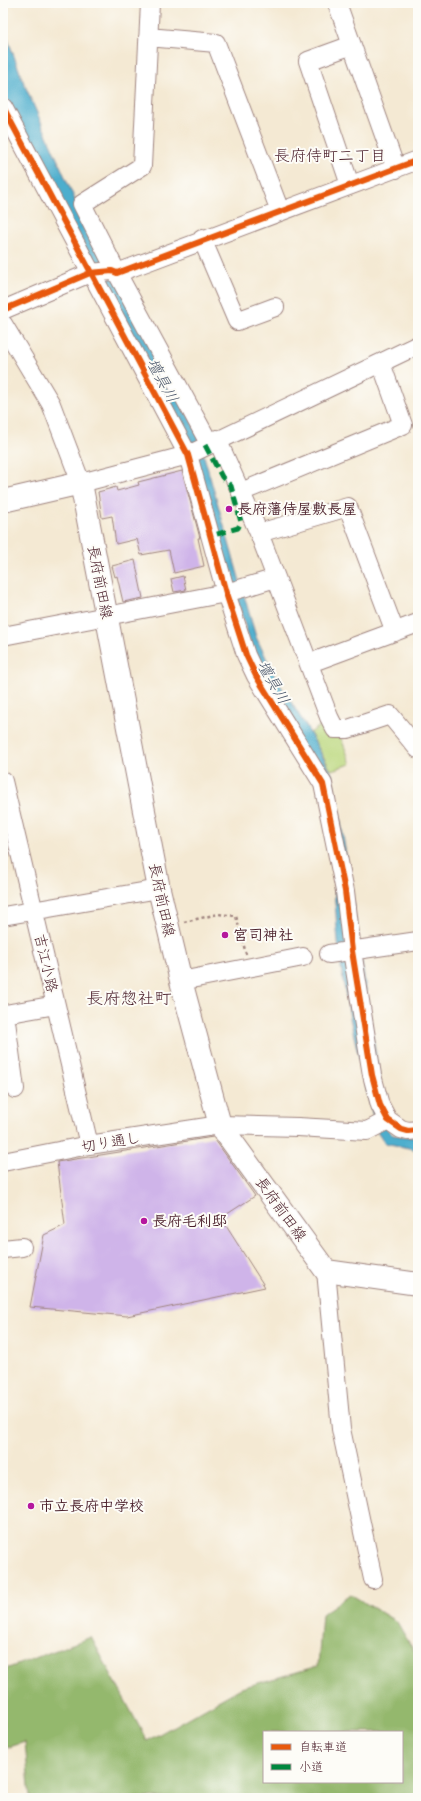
<svg xmlns="http://www.w3.org/2000/svg" width="421" height="1801" viewBox="0 0 421 1801" font-family="'Patrick Hand','Klee One',sans-serif">
  <style>
    .green { fill: #bbd87e; stroke: #827c54 }
    .forest { fill: #94b86d; stroke: #6f6c4c; fill-rule: evenodd }
    .water { fill: #4eaecd; stroke: #4c667c }
    .building { fill: #cfb4e9 }
    .lines { fill: none; stroke-linecap: round; stroke-linejoin: round }
    .minor-casing { stroke: #9f847f; stroke-width: 20 }
    .major-casing { stroke: #9f847f; stroke-width: 24 }
    .path { stroke: #9f847f; stroke-width: 2.5; stroke-dasharray: 3 3; stroke-linecap: butt }
    .minor { stroke: #fff; stroke-width: 18 }
    .major { stroke: #fff; stroke-width: 22 }
    .quiet { stroke: #00873e; stroke-width: 5; stroke-dasharray: 10 5; stroke-linecap: butt }
    .cycleway-casing { stroke: #fdfcf7; stroke-width: 8 }
    .cycleway { stroke: #e8590c; stroke-width: 6 }
    .poi-dot { fill: #b5179e; stroke: #fdfcf7; stroke-width: 1.5 }
    .labels { text-anchor: middle; stroke-width: 4; stroke-linejoin: round; paint-order: stroke }
    .poi-label { font-size: 15px; font-weight: bold; fill: #4a1f2b; stroke: #fdfcf7; text-anchor: start }
    .street-label { font-size: 15px; fill: #4a1f2b; stroke: #fdfcf7 }
    .neighbourhood-label { font-size: 16px; fill: #4a1f2b; stroke: #fdfcf7 }
    .water-label { font-size: 16px; font-style: italic; fill: #4c586c; stroke: #fdfcf7 }
    .quarter-label { font-size: 17px; fill: #4a1f2b; stroke: #fdfcf7 }
  </style>
  <rect width="100%" height="100%" fill="#fdfcf7"/>
  <filter id="ink" filterUnits="userSpaceOnUse"><feTurbulence type="fractalNoise" baseFrequency=".025" numOctaves="2"/><feDisplacementMap in="SourceGraphic" scale="8" xChannelSelector="R" yChannelSelector="G"/><feConvolveMatrix kernelMatrix="1 2 1 2 8 2 1 2 1" color-interpolation-filters="sRGB"/></filter>
  <filter id="wash" filterUnits="userSpaceOnUse"><feTurbulence type="fractalNoise" baseFrequency=".012" numOctaves="4" result="noise"/><feDisplacementMap in="SourceGraphic" scale="16" xChannelSelector="R" yChannelSelector="G"/><feGaussianBlur stdDeviation="0.9" result="paint"/><feColorMatrix in="noise" values="0 0 0 0 0 0 0 0 0 0 0 0 0 0 0 0 0 1.4 0 .05"/><feComposite in="paint" operator="in"/></filter>
  <g filter="url(#wash)">
    <rect width="100%" height="100%" fill="#f4e9d3"/>
    <path class="green" d="M324,723l5,13 12,2 10,26 -20,6 -21,-37z"/>
    <path class="forest" d="M350,1594l47,28 21,36v140h-388l-5,-56 -22,7v-79l88,-33 56,104 94,-53 77,-22 4,-52zM264,1732h138v50h-138z"/>
    <path class="water" d="M3,26l20,55 53,121 121,230 59,205 20,41 30,48 26,48 10,55 45,300 6,6 25,3v12l-33,-7 -8,-12 -3,-10c-16,-69 -35,-137 -38,-207 -1,-12 -3,-24 2,-35l-8,-84 -71,-122 -62,-210 -176,-335 -18,-37z"/>
    <g id="blocks">
      <path class="building" d="M182,471l18,67h-2l6,28 -30,7 -5,-23 -28,5 -4,-16 -21,5 -4,-28 -10,2 -4,-26 18,-5 1,4 22,-6 -1,-3z
        M135,560l8,38 -20,4 -6,-26 -2,1 -3,-11z
        M183,576l3,14 -12,2 -3,-13z
        M213,1137l42,59 -34,22 44,69 -138,29 -97,-9 14,-72 21,-10 -8,-63z"/>
    </g>
  </g>
  <g filter="url(#ink)">
    <use href="#blocks" fill-opacity="0" stroke="#9f847f" stroke-width="1"/>
    <g class="lines">
      <defs>
        <path id="minor" d="M150,3l-8,163 -60,38 35,69 92,170
          M337,3l59,166
          M148,37l68,6 64,168
          M3,107l185,348 38,138 20,62 10,21 67,108 22,107 7,60 20,124 8,30 8,15 13,9 7,2 10,-1
          M350,185l-42,-124 44,-16
          M202,239l35,82 38,-14
          M3,310l87,-37 22,-2 5,2 301,-113
          M3,324l48,80 30,79 107,-28 230,-110
          M217,439l42,94 70,184 6,12h13l42,-14 28,34
          M241,492l162,-67 -22,-62
          M259,533l89,-26 47,125
          M3,636l223,-43 50,-15
          M310,663l108,-40
          M3,781l86,364
          M3,916l156,-27
          M329,954l89,-13
          M181,981l122,-24
          M15,1089l-10,-75 51,-9
          M3,1162l86,-17 131,-20 78,2 69,4 21,-11
          M3,1249l19,-2
          M326,1271l15,158 32,150"/>
        <path id="major" d="M3,501l78,-18 78,406 22,92 39,144 106,146 92,13"/>
      </defs>
      <use href="#minor" class="minor-casing"/>
      <use href="#major" class="major-casing"/>
      <path class="path" d="M184,922l34,-8 18,2 10,38"/>
      <use href="#minor" class="minor"/>
      <use href="#major" class="major"/>
      <path class="quiet" d="M205,445l17,32 9,9 10,36 -3,6 -28,8"/>
      <defs>
        <path id="cycleway" d="M3,107l185,348 38,138 20,62 10,21 67,108 22,107 7,60 20,124 8,30 8,15 13,9 7,2 10,-1
          M3,310l87,-37 22,-2 5,2 301,-113"/>
      </defs>
      <use href="#cycleway" class="cycleway-casing"/>
      <use href="#cycleway" class="cycleway"/>
    </g>
  </g>
  <g class="poi-dot">
    <circle cx="229" cy="509" r="4"/>
    <circle cx="225" cy="935" r="4"/>
    <circle cx="144" cy="1221" r="4"/>
    <circle cx="31" cy="1506" r="4"/>
  </g>
  <g class="labels">
    <g class="poi-label">
      <text x="237" y="514">長府藩侍屋敷長屋</text>
      <text x="233" y="940">宮司神社</text>
      <text x="152" y="1226">長府毛利邸</text>
      <text x="39" y="1511">市立長府中学校</text>
    </g>
    <g class="street-label">
      <text transform="translate(100 582) rotate(79)" y="5">長府前田線</text>
      <text transform="translate(162 900) rotate(78)" y="5">長府前田線</text>
      <text transform="translate(46 963) rotate(77)" y="5">吉江小路</text>
      <text transform="translate(111 1142) rotate(-9)" y="5">切り通し</text>
      <text transform="translate(281 1209) rotate(54)" y="5">長府前田線</text>
    </g>
    <g class="neighbourhood-label">
      <text x="330" y="161">長府侍町二丁目</text>
    </g>
    <g class="water-label">
      <text transform="translate(163 380) rotate(62)" y="6">壇具川</text>
      <text transform="translate(274 682) rotate(60)" y="6">壇具川</text>
    </g>
    <g class="quarter-label">
      <text x="129" y="1004">長府惣社町</text>
    </g>
  </g>
  <rect width="421" height="1801" fill="none" stroke="#fdfcf7" stroke-width="16"/>
  <rect x="263" y="1731" width="140" height="52" fill="#fdfcf7" stroke="#b5a4a5"/>
  <rect x="271" y="1744" width="20" height="6" fill="#e8590c" stroke="#b5a4a5"/>
  <text x="299" y="1751" font-size="12" fill="#4a1f2b">自転車道</text>
  <rect x="271" y="1764" width="20" height="6" fill="#00873e" stroke="#b5a4a5"/>
  <text x="299" y="1771" font-size="12" fill="#4a1f2b">小道</text>
</svg>
